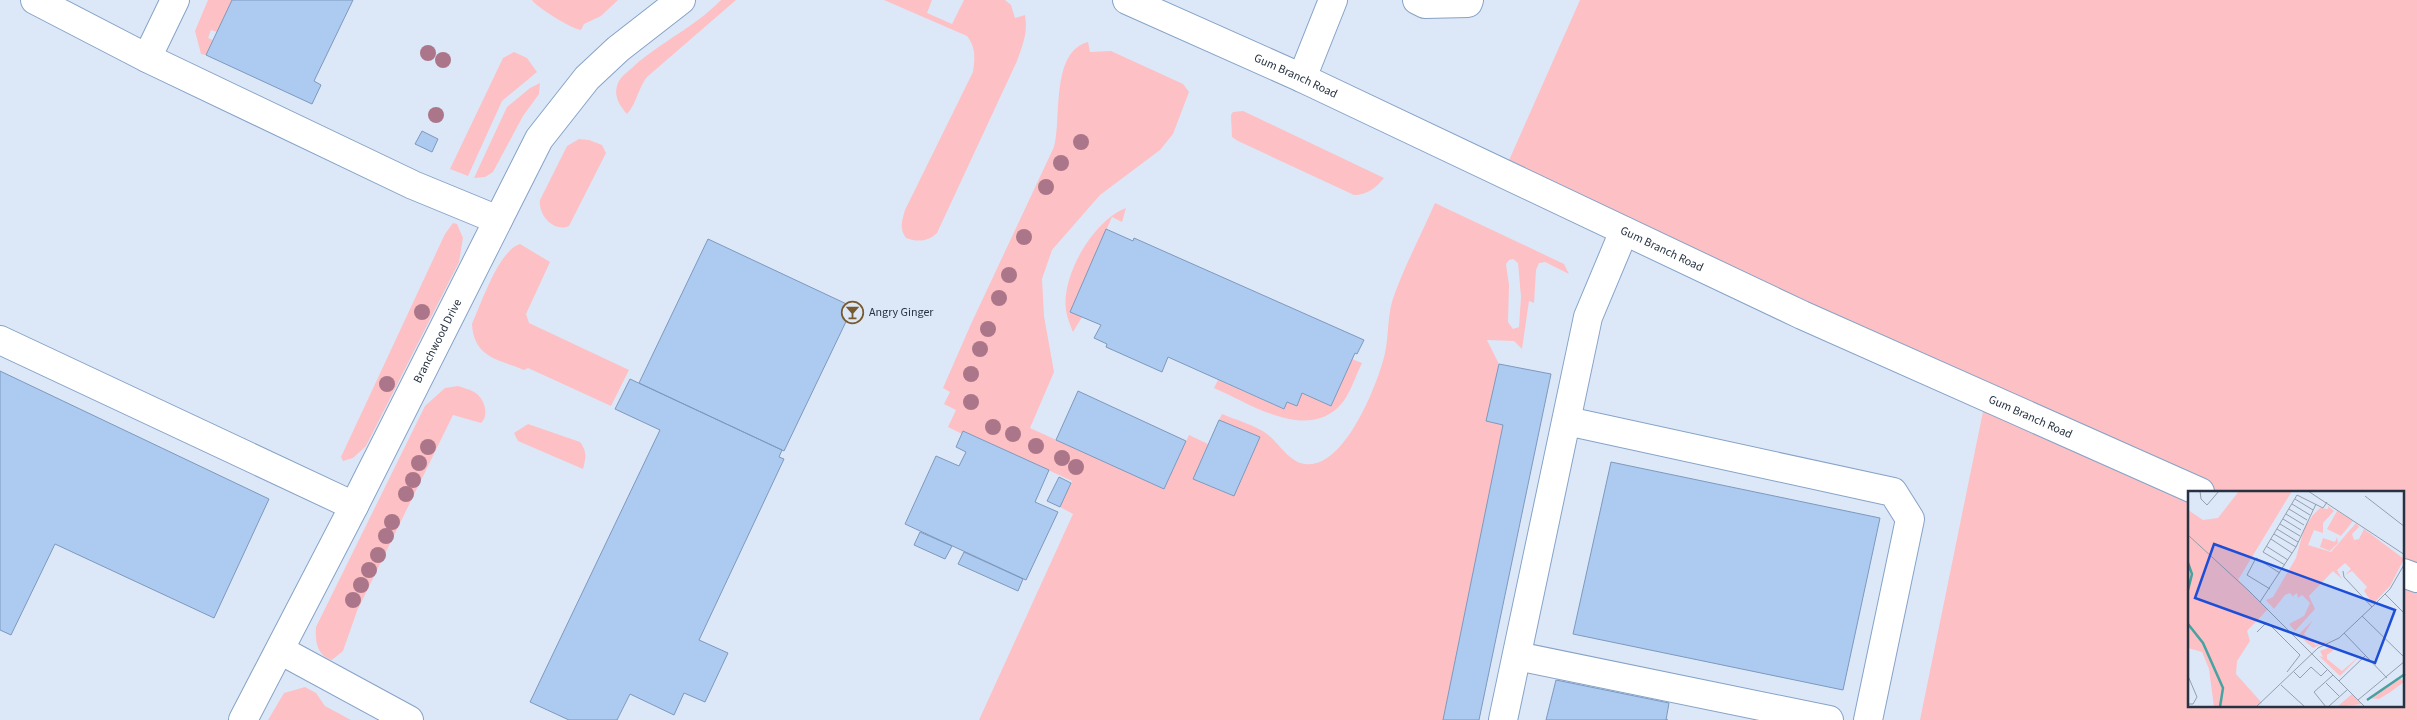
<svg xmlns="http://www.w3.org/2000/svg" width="2417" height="720" viewBox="0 0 2417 720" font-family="'Source Sans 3',sans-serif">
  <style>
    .green { fill: #fdc0c4; fill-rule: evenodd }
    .building { fill: #adcaf1; stroke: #7d99bd }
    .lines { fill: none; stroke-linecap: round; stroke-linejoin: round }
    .minor-casing { stroke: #86a3c7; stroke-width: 30 }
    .major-casing { stroke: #86a3c7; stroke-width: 30 }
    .minor { stroke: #fff; stroke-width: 28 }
    .major { stroke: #fff; stroke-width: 28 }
    .tree { fill: #ab7689 }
    .labels { text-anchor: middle; stroke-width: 4.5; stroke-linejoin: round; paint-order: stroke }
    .street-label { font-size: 12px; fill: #263241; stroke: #dce8f8 }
    .poi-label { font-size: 12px; fill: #263241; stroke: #dce8f8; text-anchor: start }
    .inset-river { fill: none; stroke: #47a3a2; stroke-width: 2.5 }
    .inset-road { fill: none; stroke: #939faf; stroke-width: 1 }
    .view { fill: #1d4ed8; fill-opacity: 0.15; stroke: #1d4ed8; stroke-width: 2.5 }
    .inset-edge { fill: none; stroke: #263241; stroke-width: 2.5 }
  </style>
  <rect width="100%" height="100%" fill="#dce8f8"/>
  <path class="green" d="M208,0h24l-15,32 -6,-2 -3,8 5,2 -7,15 -5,-1 -6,-23z
    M532,0h86l-17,16 -17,8 -3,6c-9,-1 -45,-23 -49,-30z
    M721,0h15l-89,77c-9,11 -10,26 -20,37 -8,-9 -14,-19 -9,-31 3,-7 11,-12 16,-17 27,-24 62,-40 87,-66z
    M884,0h48l-5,13 25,11 12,-24h41l6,5 4,13 10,-3c3,18 -2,29 -8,46l-80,172c-9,9 -20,9 -31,5 -7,-10 -4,-17 -1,-28l68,-138c2,-15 3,-24 -6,-36z
    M1580,0h837v720h-497l66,-323 -483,-223zM2190,492h213v214h-213z
    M1088,42l2,10 21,-1 72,33 6,8 -16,42 -13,16 -60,45 -48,55 -10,29 2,37 10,56 -24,56 134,61 25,-54 19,9 -15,35 40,17 27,-59 -41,-17 3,-6c14,6 33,11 45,20 12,9 22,28 38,30 39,6 73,-80 80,-111 4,-19 2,-41 10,-60 11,-30 27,-60 40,-90l129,61 5,10 -24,-12 -6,1 -3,7 -2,33 -5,-2 -7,48 -8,-8 -27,-1 12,24 -12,57 16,4 -60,295h-464l94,-206 -13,-7 12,-26 -109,-50 -1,3 -14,-7 8,-17 -12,-6 6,-12 -7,-4 28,-64 83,-177c8,-27 -4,-95 34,-105zM1513,259l5,4 3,34 -2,30 -6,2 -5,-7 1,-37 -3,-21 3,-4z
    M514,52l13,6 10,14 -35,29 -34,75 -18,-7 53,-111z
    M540,83l-1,11 -16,22 -30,56 -8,5 -11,1 33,-71 23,-19z
    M1243,111l141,67c-8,10 -17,17 -30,17l-116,-54 -6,-4 -1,-22 2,-3z
    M579,139l10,1 13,5 4,8 -37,73c-15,7 -31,-11 -29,-26l27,-54z
    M1126,208l-4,14 -10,-5 -41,94 11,6 -9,15c-3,-7 -6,-15 -7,-22 -5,-35 28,-90 60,-102z
    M453,223l4,1 6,14 -4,24 -93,184 -13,12 -10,3 -2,-4 104,-223z
    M520,244l30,18 -24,52 3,9 100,47 -18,36 -83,-38 -4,2c-26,-11 -50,-12 -52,-46 9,-20 27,-74 48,-80z
    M1352,359l10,4c-6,12 -11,28 -19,39 -34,42 -92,2 -129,-14l4,-8 65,29 4,-7 10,3 5,-12 29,13z
    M458,386c5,2 11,3 16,6 10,5 16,23 7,31l-28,-8 -96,196 -14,40 -11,9c-15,-4 -17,-19 -16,-33l109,-221 20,-18z
    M528,424l52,18c7,9 6,16 3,27l-65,-28 -4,-8z
    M305,687l11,6 9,13 26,14h-83l16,-27z"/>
  <path class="building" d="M232,0h121l-39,81 7,4 -9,19 -106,-49z
    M422,131l16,8 -6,13 -17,-8z
    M1106,229l27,12 1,-3 230,102 -7,14 -2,-1 -24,53 -29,-13 -5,13 -10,-4 -3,7 -116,-52 -6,15 -56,-25 1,-3 -13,-6 7,-13 -31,-13z
    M708,239l145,68 -69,144 -145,-68z
    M1499,364l52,10 -72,346h-36l60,-295 -17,-4z
    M0,371l269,128 -55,119 -159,-74 -44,91 -11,-5z
    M630,379l152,71 -3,7 5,2 -85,181 29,13 -23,49 -21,-9 -10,22 -44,-21 -13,26h-48l-39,-18 130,-272 -45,-21z
    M1078,391l108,50 -22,48 -108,-49z
    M1219,420l41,17 -26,59 -41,-17z
    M963,431l86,39 -14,32 23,10 -32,68 -121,-56 31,-68 23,10 7,-14 -10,-5z
    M1611,462l269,56 -37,172 -270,-56z
    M1059,477l12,6 -11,24 -13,-6z
    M920,532l32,14 -7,13 -31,-14z
    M964,552l59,27 -5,12 -60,-27z
    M1556,680l113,23 -3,17h2h-122z"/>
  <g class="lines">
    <defs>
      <g id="minor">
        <path d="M35,0l112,58 266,127 85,35"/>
        <path d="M1417,0l8,4 43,-1 1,-3"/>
        <path d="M147,58l28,-58"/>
        <path d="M1302,78l31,-78"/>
        <path d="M0,340l354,166"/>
        <path d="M1567,421l326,71 17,27 -42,201"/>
        <path d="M280,650l129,70"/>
        <path d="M1517,656l312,64"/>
        <path id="s1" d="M243,720l111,-214 185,-367 48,-61 31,-29 63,-49"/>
        <path d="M1503,720l85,-403 36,-86"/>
      </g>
      <g id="major">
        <path id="s2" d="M1127,0l175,78 500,237 398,177"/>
        <path d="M2403,573l14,5"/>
      </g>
    </defs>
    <use href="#minor" class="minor-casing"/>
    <use href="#major" class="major-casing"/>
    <use href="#minor" class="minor"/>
    <use href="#major" class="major"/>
  </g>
  <g class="tree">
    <circle cx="428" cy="53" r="8"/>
    <circle cx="443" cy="60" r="8"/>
    <circle cx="436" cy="115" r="8"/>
    <circle cx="1081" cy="142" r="8"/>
    <circle cx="1061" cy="163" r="8"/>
    <circle cx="1046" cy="187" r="8"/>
    <circle cx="1024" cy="237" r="8"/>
    <circle cx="1009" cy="275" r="8"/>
    <circle cx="999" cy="298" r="8"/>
    <circle cx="422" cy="312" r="8"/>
    <circle cx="988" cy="329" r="8"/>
    <circle cx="980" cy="349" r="8"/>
    <circle cx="971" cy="374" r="8"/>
    <circle cx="387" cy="384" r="8"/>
    <circle cx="971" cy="402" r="8"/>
    <circle cx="993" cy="427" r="8"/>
    <circle cx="1013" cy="434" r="8"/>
    <circle cx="1036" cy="446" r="8"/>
    <circle cx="428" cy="447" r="8"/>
    <circle cx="1062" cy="458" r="8"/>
    <circle cx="419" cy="463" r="8"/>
    <circle cx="1076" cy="467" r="8"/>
    <circle cx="413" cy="480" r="8"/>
    <circle cx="406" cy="494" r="8"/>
    <circle cx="392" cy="522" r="8"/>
    <circle cx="386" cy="536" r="8"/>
    <circle cx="378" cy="555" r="8"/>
    <circle cx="369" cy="570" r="8"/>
    <circle cx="361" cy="585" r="8"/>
    <circle cx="353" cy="600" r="8"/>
  </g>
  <defs>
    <symbol id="bar-ring" viewBox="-11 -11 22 22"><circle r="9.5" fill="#dce8f8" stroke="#785a2e" stroke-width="1.5"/><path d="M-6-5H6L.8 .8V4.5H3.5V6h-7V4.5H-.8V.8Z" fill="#785a2e"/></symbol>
  </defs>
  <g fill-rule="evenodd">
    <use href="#bar-ring" x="840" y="300" width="25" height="25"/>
  </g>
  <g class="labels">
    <g class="street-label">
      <text dy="4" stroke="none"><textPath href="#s2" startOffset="185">Gum Branch Road</textPath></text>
      <text dy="4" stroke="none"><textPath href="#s2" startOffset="590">Gum Branch Road</textPath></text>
      <text dy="4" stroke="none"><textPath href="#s1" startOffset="426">Branchwood Drive</textPath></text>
      <text dy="4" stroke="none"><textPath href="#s2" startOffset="995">Gum Branch Road</textPath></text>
    </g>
    <g class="poi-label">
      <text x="869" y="316">Angry Ginger</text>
    </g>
  </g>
  <g transform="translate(2188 491)">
    <rect width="216" height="216" fill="#dce8f8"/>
    <path d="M51,0h53l-54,89 30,29 -21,22 3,10 -13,20 -1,13 26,29 -6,4h-42l-5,-38 -7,-17 -14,-4v-138l15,10 15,-2zM140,15l6,5 -11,12v10l-9,-3 -6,15 23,7 25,-29 3,4 -7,7 2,6 5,-1 5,-10 40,30 -14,27 -17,18 -9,-13 3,-4 -15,-16 -7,4 6,-6 -6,-6 -8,7 5,9 -9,-8 -24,25 6,13 -20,22 -6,-7 15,-8 6,-13 -8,-8 -4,3 -1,-5 -4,3 2,3 -5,-6 -5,2 -11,14 -8,-9 7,-3 23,-39 8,-29 9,-14 7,-7 8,1zM149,20l16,10 -12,15 -14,-7zM149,46l1,6 -8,8 -10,-4 3,-9 12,4zM125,129l-9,14 12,11 16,-6 -19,9 -9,-8 2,-3 -7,-3zM145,155l2,3 -8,6v4l15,12 20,-17 -22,22 -21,-20 4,1 -3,-6zM211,186l5,5 -15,11 -10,6 -11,-1zM164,203l10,10 -25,3z" fill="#fdc0c4"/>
    <path class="inset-river" d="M0,72l4,11 -4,16M0,133l15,19 20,45 -3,19M179,209l38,-26"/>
    <path class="inset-road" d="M12,0l1,8 6,6 12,-14M120,0l97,64M177,5l40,31M107,8l18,11M104,13l18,11M101,18l18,11M98,23l18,11M95,28l18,11M92,33l20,12M89,38l21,13M86,43l22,13M0,44l61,56 116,116M83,48l21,14M78,55l22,14M97,74l-22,-13 34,-57 26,13 4,-6M155,80l1,6 28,30M82,98l-23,-14 9,-17 24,15M197,103l20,20M72,111l36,-55 20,-43M174,125l43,42M69,141l9,-9 3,1 31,31 -13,17M156,142l43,45M106,181l6,6 11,-11 10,9 7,-7M0,185l9,21 -4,7h-5M151,190l27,-26M138,192l13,13M93,194l24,22M170,209l47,-39M68,216l62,-59 21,-10 36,-34 15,-15 15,-26M138,216l-12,-15 19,-17M140,216l19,-17"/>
    <path class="view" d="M26,53l181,66 -20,53 -180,-65z"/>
    <rect width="216" height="216" class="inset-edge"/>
  </g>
</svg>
